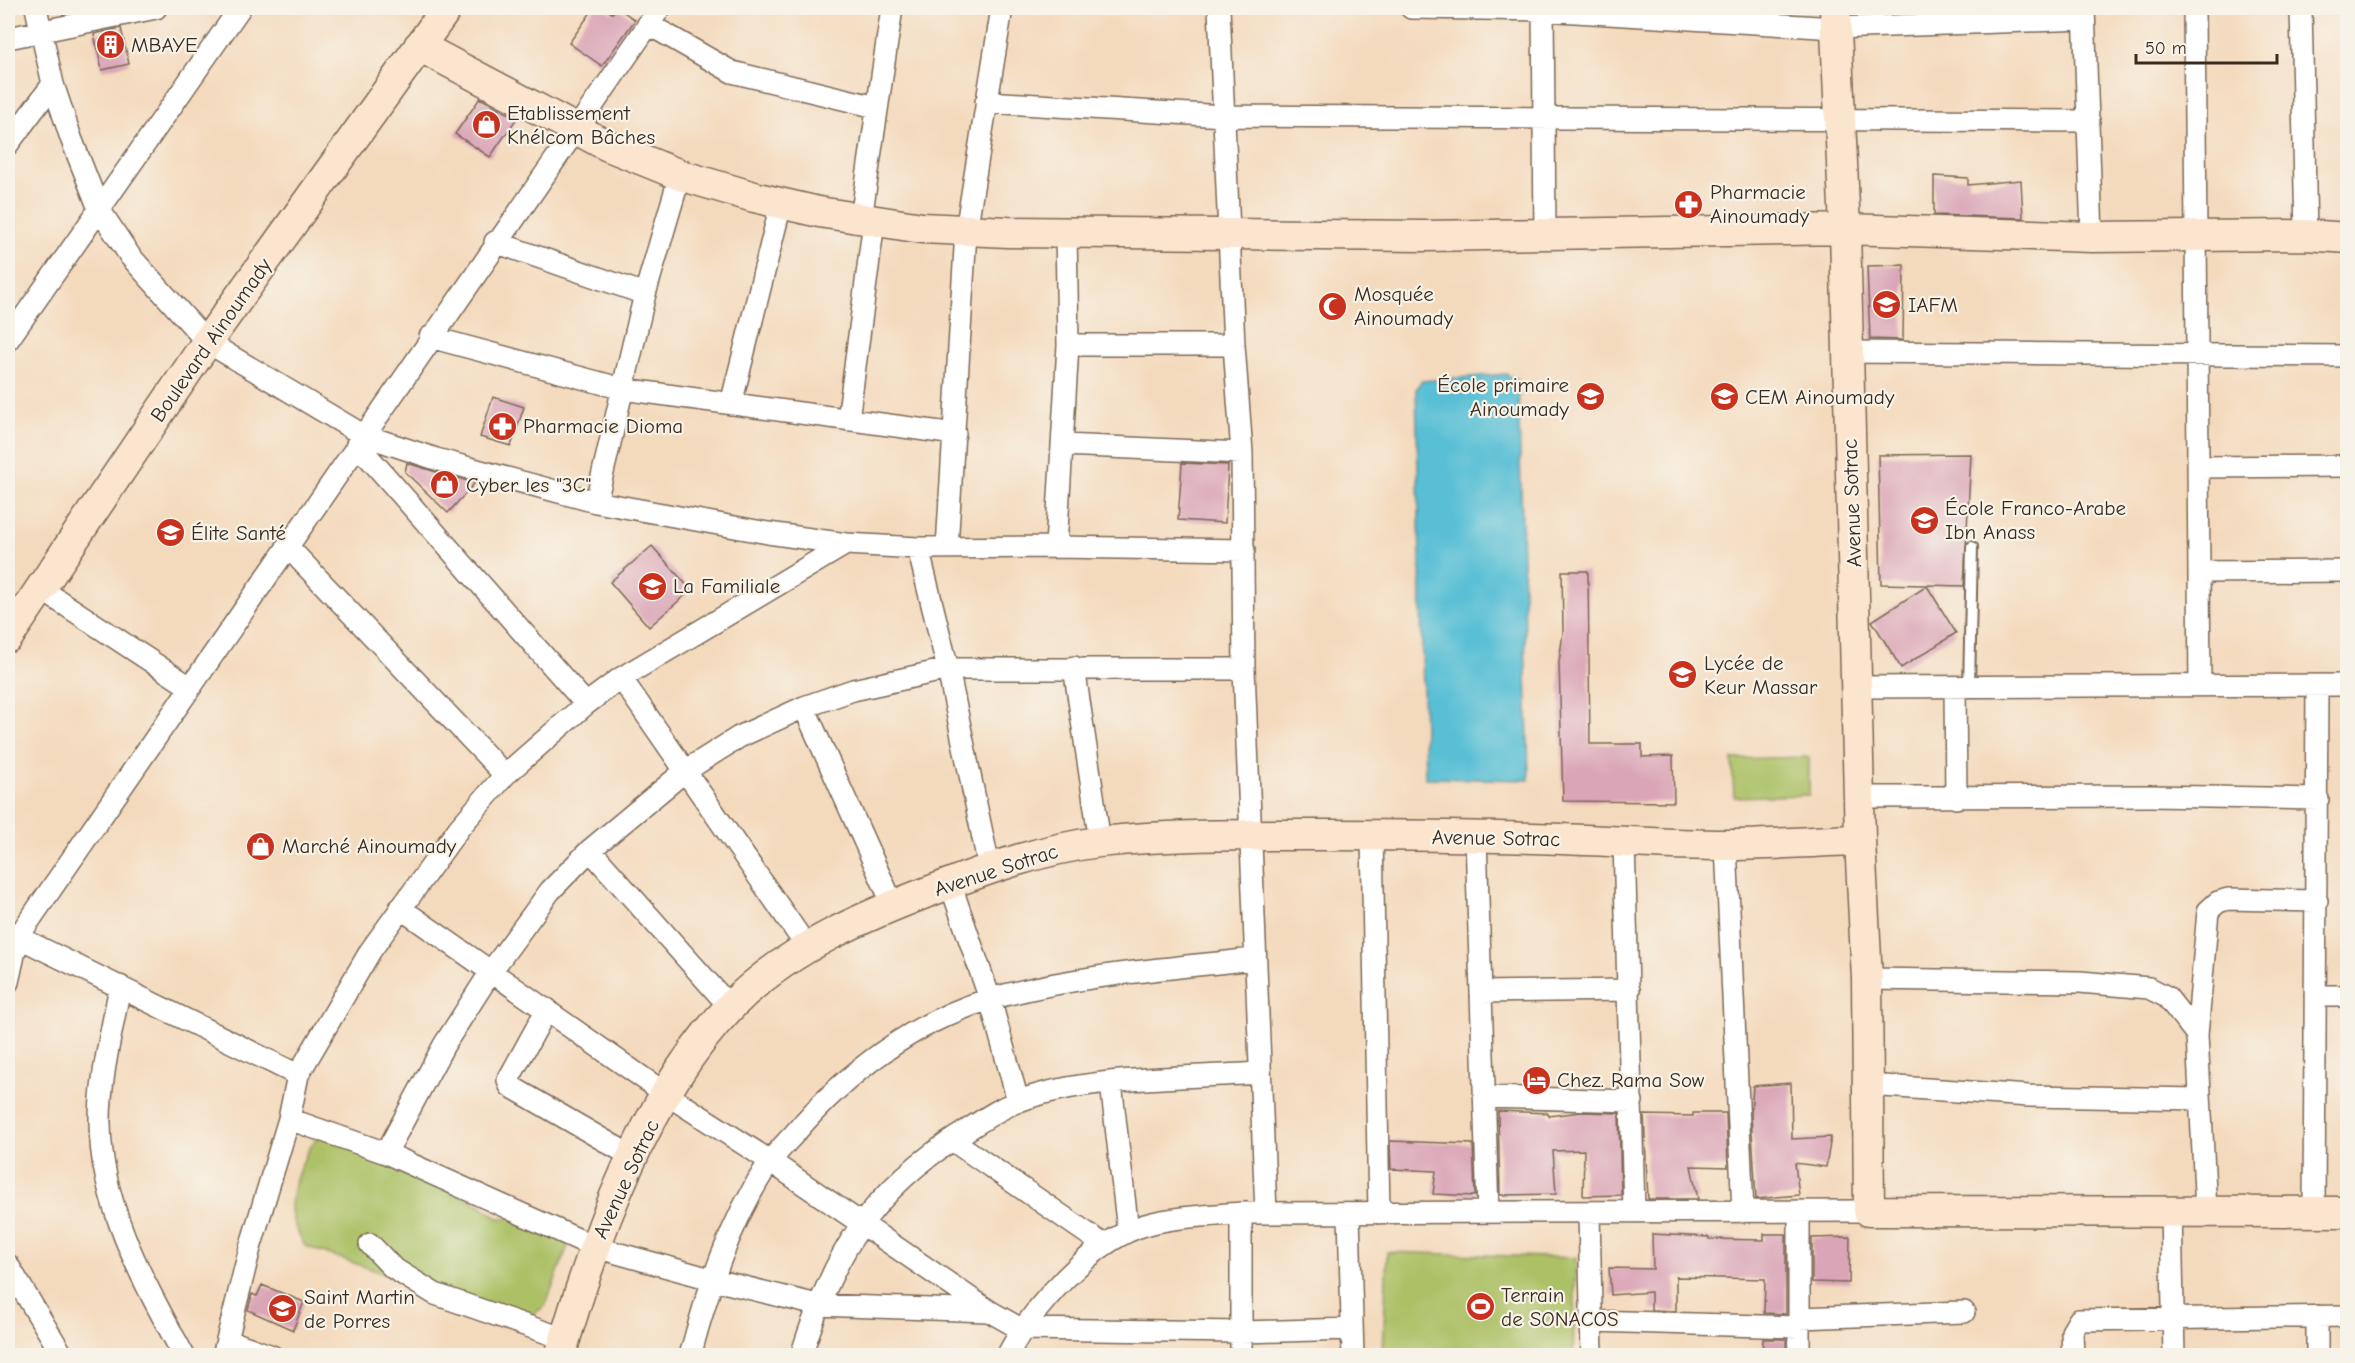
<svg xmlns="http://www.w3.org/2000/svg" width="2355" height="1363" viewBox="0 0 2355 1363" font-family="'Comic Neue',sans-serif">
  <style>
    .green { fill: #acc166; stroke: #747642; stroke-width: 1.5 }
    .water { fill: #58bfd5; stroke: #4a747a; stroke-width: 1.5 }
    .building { fill: #daa5b7 }
    .lines { fill: none; stroke-linecap: round; stroke-linejoin: round }
    .lane-casing { stroke: #7c6856; stroke-width: 14 }
    .street-casing { stroke: #7c6856; stroke-width: 24 }
    .secondary-casing { stroke: #7c6856; stroke-width: 33 }
    .lane { stroke: #fff; stroke-width: 10 }
    .street { stroke: #fff; stroke-width: 21 }
    .secondary { stroke: #fce5cf; stroke-width: 30 }
    .labels { text-anchor: middle; stroke-width: 4.5; stroke-linejoin: round; paint-order: stroke }
    .poi-label { font-size: 21px; fill: #3b2a1e; stroke: #f7f3e8; text-anchor: start }
    .street-label { font-size: 21px; fill: #3b2a1e; stroke: #f7f3e8 }
  </style>
  <rect width="100%" height="100%" fill="#f7f3e8"/>
  <filter id="ink" filterUnits="userSpaceOnUse"><feTurbulence type="fractalNoise" baseFrequency=".0167" numOctaves="2"/><feDisplacementMap in="SourceGraphic" scale="12" xChannelSelector="R" yChannelSelector="G"/><feConvolveMatrix kernelMatrix="1 2 1 2 8 2 1 2 1" color-interpolation-filters="sRGB"/></filter>
  <filter id="wash" filterUnits="userSpaceOnUse"><feTurbulence type="fractalNoise" baseFrequency=".008" numOctaves="4" result="noise"/><feDisplacementMap in="SourceGraphic" scale="24" xChannelSelector="R" yChannelSelector="G"/><feGaussianBlur stdDeviation="1.35" result="paint"/><feColorMatrix in="noise" values="0 0 0 0 0 0 0 0 0 0 0 0 0 0 0 0 0 1.4 0 .05"/><feComposite in="paint" operator="in"/></filter>
  <g filter="url(#wash)">
    <rect width="100%" height="100%" fill="#f4dabd"/>
    <path class="green" d="M1809,757v38l-75,2 -2,-38z
      M322,1132l158,73 18,13h12l63,15 -28,73 -17,12 -20,-1 -203,-71c-6,-12 -13,-23 -14,-36 -2,-20 16,-65 31,-78z
      M1387,1252l189,6 -3,97h-190z"/>
    <path class="water" d="M1506,374l12,7 11,399 -104,-2 -9,-390 6,-7z"/>
    <g id="blocks">
      <path class="building" d="M594,8h10l8,5 6,-5 17,12 -33,46 -33,-23z
        M121,28l8,36 -27,6 -8,-36z
        M480,98l37,20 -27,39 -35,-23z
        M1934,176l34,2v7l53,-5 2,38 -89,-3z
        M1904,265l-1,75 -33,-1 -3,-73z
        M493,397l31,10 -13,39 -31,-9z
        M1971,454l-7,132 -83,-2 -3,-129z
        M407,463l26,8 42,12 -27,30 -43,-41z
        M1182,463l46,2 -3,58 -47,-3z
        M652,546l39,44 -42,37 -39,-45z
        M1562,571h26l2,173h52v13l31,-1 1,46 -111,-1 -4,-139 4,-30z
        M1927,586l29,47 -55,35 -29,-47z
        M1791,1083l1,56 39,-2 -5,30 -31,-4 4,32 -43,4 -5,-85 2,-28z
        M1498,1111l50,2 1,3 32,-4 38,1 2,82 -38,1 1,-46 -31,1 3,43 -56,1z
        M1693,1113h33l2,54 -37,-1 7,33h-50l-4,-84 49,1z
        M1390,1141l83,3 2,52 -42,-2 3,-23 -45,-2z
        M1652,1234l57,3v2l55,1v-6h22v80l-22,-1 1,-34 -89,-2v34l-25,-1v-18l-40,3 -2,-27 44,1z
        M1850,1237l-1,46 -37,-1v-44z
        M262,1285l42,17 -11,28 -45,-20 4,-16 5,2z
        M1763,1339h23v17h-24z"/>
    </g>
  </g>
  <g filter="url(#ink)">
    <use href="#blocks" fill-opacity="0" stroke="#7c6856" stroke-width="1.5"/>
    <g class="lines">
      <defs>
        <path id="lane" d="M1969,688l3,-141"/>
        <path id="street" d="M36,8l17,76 18,54 28,71 31,47 77,86 156,93 73,24 160,43 172,31 78,11 72,4 138,-1 188,3
          M1219,8l15,337 8,108 2,216 22,544
          M1411,8l132,2 292,18 249,-9
          M1543,8l2,226
          M2084,8l8,229
          M2194,8l6,677
          M2301,8l5,227
          M648,24l84,48 144,35
          M8,38l148,-30
          M986,102l238,14 865,5
          M8,144l45,-60
          M861,219l31,-211
          M495,242l150,52
          M430,337l193,52 332,45
          M8,340l232,-332
          M1068,345h166
          M1848,352l500,4
          M731,404l50,-200
          M848,420l26,-199
          M357,444l229,260
          M1063,445l179,8
          M2198,467l150,-1
          M596,502l49,-208 35,-119
          M287,546l218,229
          M1056,547l12,-202 -2,-113
          M918,548l30,121 41,198
          M947,548l19,-317 36,-223
          M2199,572l149,-1
          M41,589l149,98
          M1074,667l26,175
          M621,678l186,269
          M1857,687l491,-2
          M1955,688l1,110
          M804,707l89,198
          M1860,797l290,-1 168,3
          M1372,835l7,378
          M1476,837l12,375
          M1624,841l10,370
          M1726,845l17,367
          M590,850l140,157
          M950,883l40,116 28,102
          M400,908l266,186 104,67 219,150 32,18 220,3 111,-3
          M8,932l290,143
          M1867,979l213,3 69,6 18,9 30,38
          M8,982l10,-45 642,-929
          M120,986c-8,45 -20,90 -20,136 0,84 45,162 84,234
          M1481,992l148,-2
          M2315,996h33
          M547,1009l-39,71 2,6 123,71
          M1111,1083l17,148
          M1869,1085l160,11 170,3
          M1485,1097l147,4
          M289,1119l97,34 58,-108 48,-75 58,-79 40,-41 95,-79 54,-34 65,-30 49,-17 95,-21h296
          M952,1140l152,105
          M386,1153l209,94 116,32 106,26 171,6
          M1799,1211v145
          M2171,1211l3,145
          M2206,1211l-9,-176 11,-124 10,-9 10,-3 89,2
          M1589,1212l3,144
          M2314,1212l3,-526
          M1349,1215l4,141
          M370,1244l23,24 42,26 130,45
          M8,1265l55,91
          M2317,1316v40
          M1800,1318l164,-6
          M1592,1321l207,6
          M227,1340l45,16
          M223,1356l27,-108 39,-129 9,-44 73,-125 88,-122 46,-53 81,-71 35,-26 225,-134
          M690,1356c18,-68 40,-133 78,-192 8,-11 18,-21 27,-31 51,-60 118,-111 195,-134 86,-24 176,-30 264,-40
          M801,1356c32,-102 70,-166 162,-223 17,-11 36,-25 56,-32 66,-25 168,-23 240,-28
          M1007,1356c26,-49 84,-115 138,-131 31,-9 65,-9 96,-12l628,-2
          M1241,1356v-143
          M2073,1356l-1,-24 7,-12 269,-4"/>
        <path id="secondary" d="M419,46l187,99 74,30 74,22 65,15 103,16 86,4 417,4 420,-7 247,8 214,-2 42,3
          M8,637l199,-295 240,-334
          M1860,840l7,139 2,232 479,1
          M560,1356c34,-117 85,-261 171,-350 57,-58 135,-91 210,-119 51,-20 103,-38 158,-45 75,-8 152,-7 228,-7 78,0 157,1 235,4 55,2 110,6 165,6 44,0 89,-4 133,-5l-15,-611 -10,-221"/>
      </defs>
      <use href="#lane" class="lane-casing"/>
      <use href="#street" class="street-casing"/>
      <use href="#secondary" class="secondary-casing"/>
      <use href="#lane" class="lane"/>
      <use href="#street" class="street"/>
      <use href="#secondary" class="secondary"/>
    </g>
  </g>
  <defs>
    <symbol id="building-disc" viewBox="-11 -11 22 22"><circle r="9.5" fill="#c8321e" stroke="#f7f3e8"/><path d="M-4-6H4V6H1V3H-1V6H-4ZM-2.5-4.3h1.7v1.8h-1.7ZM.8-4.3h1.7v1.8H.8ZM-2.5-1h1.7V.8h-1.7ZM.8-1h1.7V.8H.8Z" fill="#fff"/></symbol>
    <symbol id="shop-disc" viewBox="-11 -11 22 22"><circle r="9.5" fill="#c8321e" stroke="#f7f3e8"/><path d="M-5-2.5h2.3a2.7 3.5 0 0 1 5.4 0H5L5.5 6h-11ZM-1.5-2.5h3a1.5 2.3 0 0 0-3 0Z" fill="#fff"/></symbol>
    <symbol id="pharmacy-disc" viewBox="-11 -11 22 22"><circle r="9.5" fill="#c8321e" stroke="#f7f3e8"/><path d="M-2-6h4v4h4v4h-4v4h-4v-4h-4v-4h4Z" fill="#fff"/></symbol>
    <symbol id="school-disc" viewBox="-11 -11 22 22"><circle r="9.5" fill="#c8321e" stroke="#f7f3e8"/><path d="M0-5L7-2L0 1L-7-2ZM-4 1L0 2.5L4 1V4Q0 6-4 4Z" fill="#fff"/></symbol>
    <symbol id="mosque-disc" viewBox="-11 -11 22 22"><circle r="9.5" fill="#c8321e" stroke="#f7f3e8"/><path d="M3.5-4.9A6 6 0 1 0 3.5 4.9A5 5 0 1 1 3.5-4.9Z" fill="#fff"/></symbol>
    <symbol id="hotel-disc" viewBox="-11 -11 22 22"><circle r="9.5" fill="#c8321e" stroke="#f7f3e8"/><path d="M-6-4.5h1.5V1H6V5H4.5V3h-9V5H-6ZM-4 0a1.8 1.8 0 1 1 3.6 0ZM.5 0V-2.5h3Q6-2.5 6 0Z" fill="#fff"/></symbol>
    <symbol id="stadium-disc" viewBox="-11 -11 22 22"><circle r="9.5" fill="#c8321e" stroke="#f7f3e8"/><path d="M0-5a6.5 5 0 1 0 0 10a6.5 5 0 1 0 0-10ZM-3.5-1.8h7v3.6h-7Z" fill="#fff"/></symbol>
  </defs>
  <g fill-rule="evenodd">
    <use href="#building-disc" x="94" y="28" width="33" height="33"/>
    <use href="#shop-disc" x="470" y="108" width="33" height="33"/>
    <use href="#pharmacy-disc" x="1672" y="188" width="33" height="33"/>
    <use href="#school-disc" x="1870" y="288" width="33" height="33"/>
    <use href="#mosque-disc" x="1316" y="290" width="33" height="33"/>
    <use href="#school-disc" x="1574" y="380" width="33" height="33"/>
    <use href="#school-disc" x="1708" y="380" width="33" height="33"/>
    <use href="#pharmacy-disc" x="486" y="410" width="33" height="33"/>
    <use href="#shop-disc" x="428" y="468" width="33" height="33"/>
    <use href="#school-disc" x="1908" y="504" width="33" height="33"/>
    <use href="#school-disc" x="154" y="516" width="33" height="33"/>
    <use href="#school-disc" x="636" y="570" width="33" height="33"/>
    <use href="#school-disc" x="1666" y="658" width="33" height="33"/>
    <use href="#shop-disc" x="244" y="830" width="33" height="33"/>
    <use href="#hotel-disc" x="1520" y="1064" width="33" height="33"/>
    <use href="#stadium-disc" x="1464" y="1290" width="33" height="33"/>
    <use href="#school-disc" x="266" y="1292" width="33" height="33"/>
  </g>
  <g class="labels">
    <g class="poi-label">
      <text x="131" y="52">MBAYE</text>
      <text x="507" y="120">Etablissement<tspan x="507" dy="24">Khélcom Bâches</tspan></text>
      <text x="1710" y="199">Pharmacie<tspan x="1710" dy="24">Ainoumady</tspan></text>
      <text x="1354" y="301">Mosquée<tspan x="1354" dy="24">Ainoumady</tspan></text>
      <text x="1908" y="312">IAFM</text>
      <text x="1569" y="392" text-anchor="end">École primaire<tspan x="1569" dy="24">Ainoumady</tspan></text>
      <text x="1745" y="404">CEM Ainoumady</text>
      <text x="523" y="433">Pharmacie Dioma</text>
      <text x="466" y="492">Cyber les "3C"</text>
      <text x="1945" y="515">École Franco-Arabe<tspan x="1945" dy="24">Ibn Anass</tspan></text>
      <text x="191" y="540">Élite Santé</text>
      <text x="673" y="593">La Familiale</text>
      <text x="1704" y="670">Lycée de<tspan x="1704" dy="24">Keur Massar</tspan></text>
      <text x="282" y="853">Marché Ainoumady</text>
      <text x="1557" y="1087">Chez. Rama Sow</text>
      <text x="1501" y="1302">Terrain<tspan x="1501" dy="24">de SONACOS</tspan></text>
      <text x="304" y="1304">Saint Martin<tspan x="304" dy="24">de Porres</tspan></text>
    </g>
    <g class="street-label">
      <text transform="translate(211 340) rotate(-55)" y="7">Boulevard Ainoumady</text>
      <text transform="translate(1852 503) rotate(-92)" y="7">Avenue Sotrac</text>
      <text transform="translate(1496 838) rotate(1)" y="7">Avenue Sotrac</text>
      <text transform="translate(996 870) rotate(-18)" y="7">Avenue Sotrac</text>
      <text transform="translate(626 1179) rotate(-65)" y="7">Avenue Sotrac</text>
    </g>
  </g>
  <rect width="2355" height="1363" fill="none" stroke="#f7f3e8" stroke-width="30"/>
  <path d="M2136 54v9h141v-9" fill="none" stroke="#3b2a1e" stroke-width="3"/>
  <text x="2145" y="54" font-size="18" fill="#3b2a1e" stroke="#f7f3e8" stroke-width="4.5" paint-order="stroke">50 m</text>
</svg>
